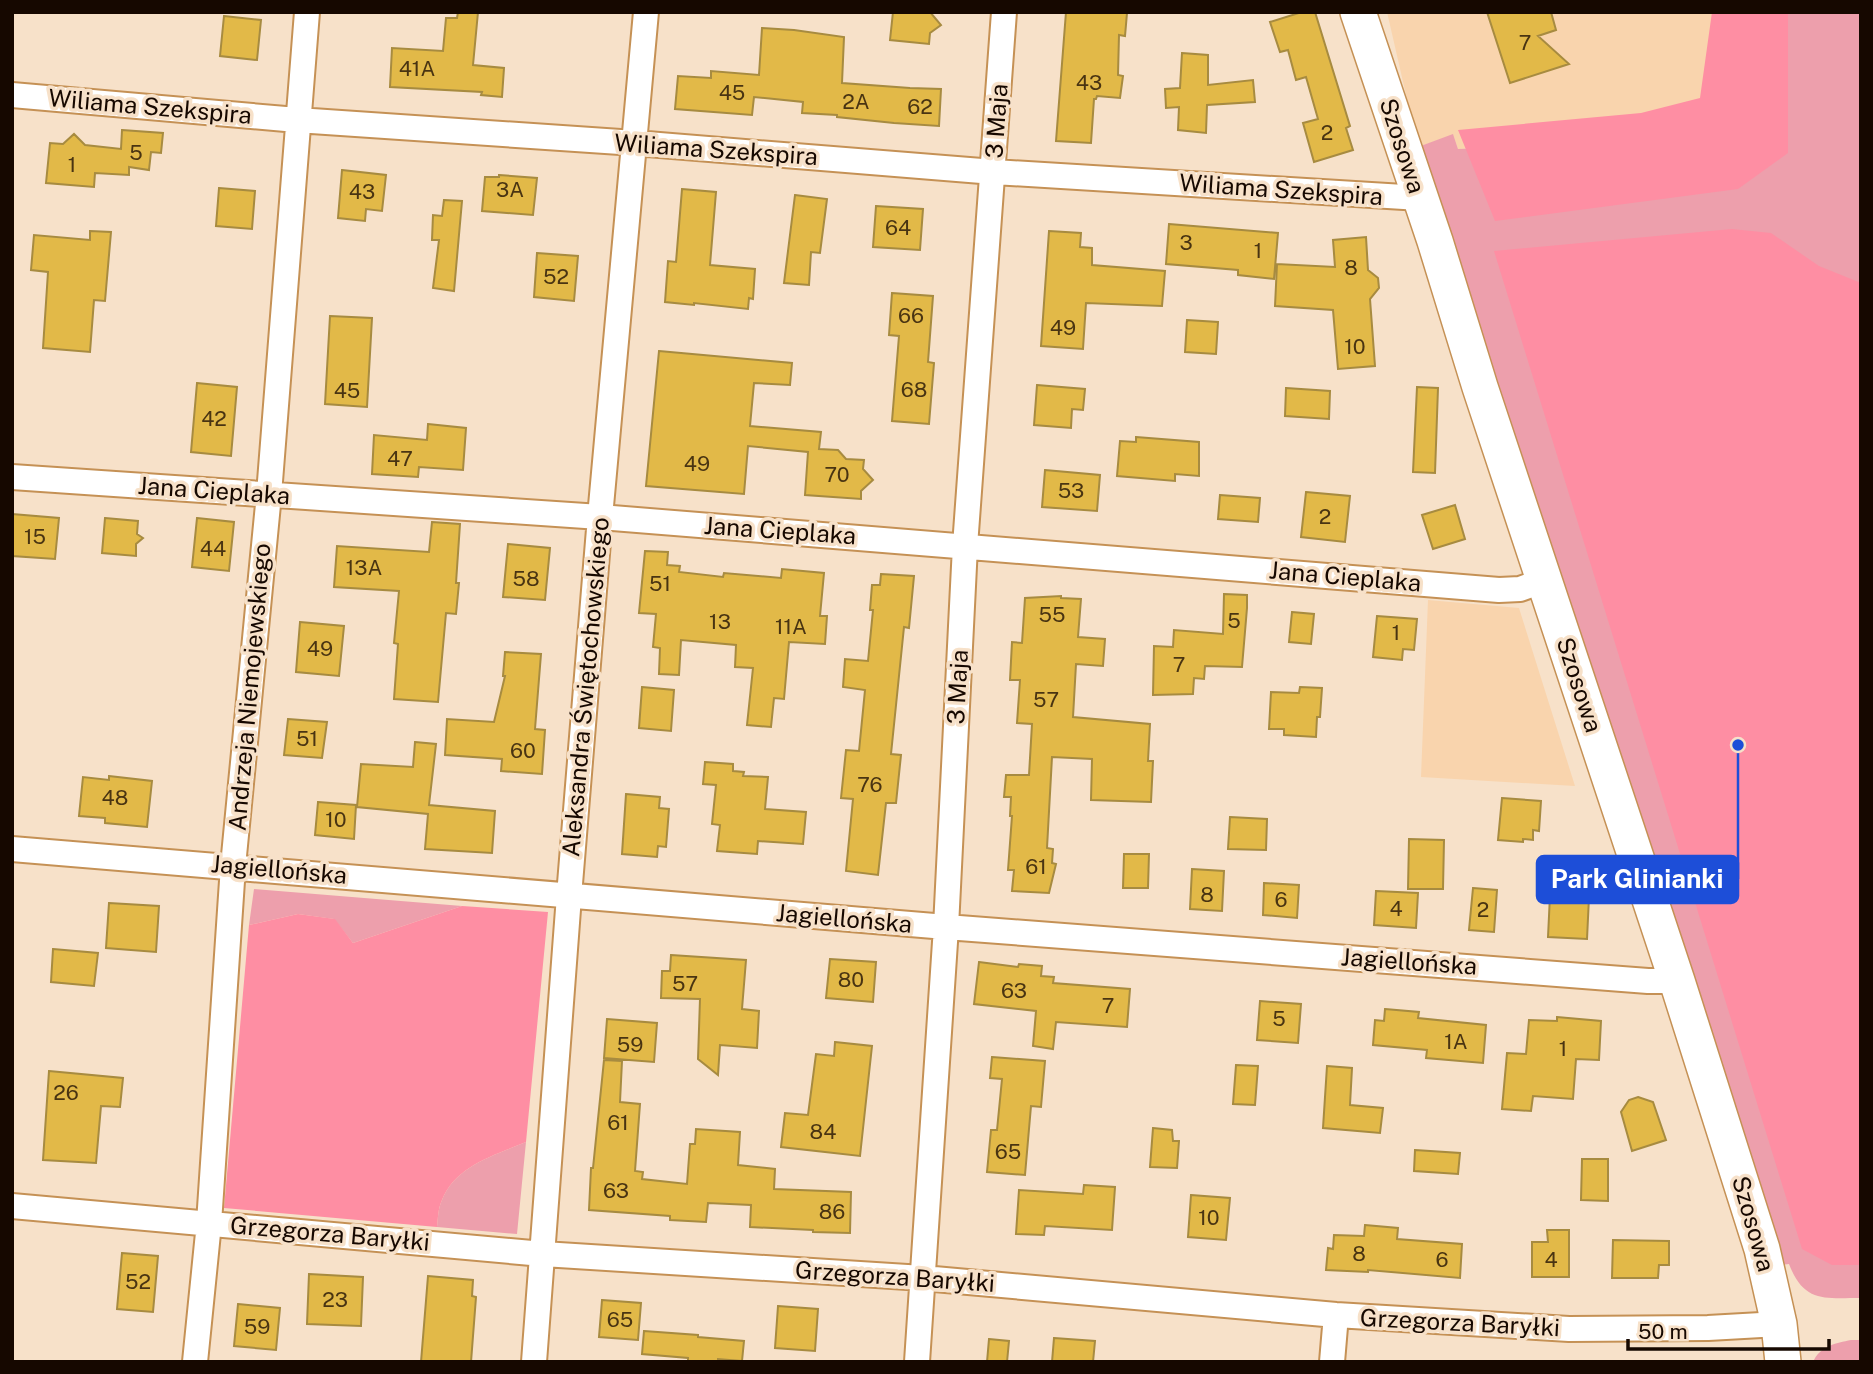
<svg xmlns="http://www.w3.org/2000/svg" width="1873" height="1374" viewBox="0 0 1873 1374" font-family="'Public Sans',sans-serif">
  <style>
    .built { fill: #f9d4ad }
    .green { fill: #ed9fac }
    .forest { fill: #fe8ea3 }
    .building { fill: #e2b948; stroke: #a78b40; stroke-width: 2 }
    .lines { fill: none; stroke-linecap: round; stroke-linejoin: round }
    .street-casing { stroke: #c59155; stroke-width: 28 }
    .secondary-casing { stroke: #c59155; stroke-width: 38 }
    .street { stroke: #fff; stroke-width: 24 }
    .secondary { stroke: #fff; stroke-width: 35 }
    .labels { text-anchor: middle; stroke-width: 7; stroke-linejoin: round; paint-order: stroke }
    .number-label { font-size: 21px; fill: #493412 }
    .street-label { font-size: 24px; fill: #160800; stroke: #f7e1c9 }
    .leader { fill: none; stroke: #1d4ed8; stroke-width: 2.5 }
    .callout-dot { fill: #1d4ed8; stroke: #f7e1c9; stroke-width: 2.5 }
    .callout { fill: #1d4ed8; stroke: #1d4ed8; stroke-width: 2.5 }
    .callout-label { font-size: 26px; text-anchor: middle; font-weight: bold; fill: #fff }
  </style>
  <rect width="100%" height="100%" fill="#f7e1c9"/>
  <path class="built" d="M1387,12h329l-16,126 -242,11 -5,-14 -35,12z
    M1428,600l91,8 56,178 -154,-9z"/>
  <path class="green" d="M1716,12h145v1286c-37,0 -57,5 -72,-34l-8,1 -363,-1118 35,-13 5,15 242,-11z
    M254,889l208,17 -109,37 -19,-24 -36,-5 -49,11z
    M526,1142l-9,92 -80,-7c1,-8 1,-19 5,-27 13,-34 53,-45 84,-58z
    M1851,1340h10v22h-48c7,-16 23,-19 38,-22z"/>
  <path class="forest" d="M1712,12h76v141l-50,36 -243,32 -37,-91 183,-17 59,-15z
    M1732,229l39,4 48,33 42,17v982h-29l-30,-16 -308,-998z
    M462,906l86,6 -22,230c-31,13 -71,24 -84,58 -4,8 -4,19 -5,27l-213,-19 25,-283 49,-11 37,5 18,24z"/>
  <path class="building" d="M458,12h20l-5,53 31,3 -2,29 -21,-2 1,-3 -92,-5 2,-39 51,3 3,-33h11z
    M893,12h37l11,13 -11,8 -1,11 -39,-4z
    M1066,12l61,1 -2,23 -6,-1 -1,40 5,1 -3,22 -23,-2 -1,3h-2l-3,44 -35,-2z
    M1302,12h13l35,114 -4,2 7,22 -39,12 -11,-39 15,-4 -12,-42 -10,3 -8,-30 -8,2 -10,-30z
    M1487,12h64l5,18 -18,6 31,28 -59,19z
    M224,16l37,4 -4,40 -37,-4z
    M762,28l32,2 50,7 -2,46 68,5 31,1 -2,37 -45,-3 -57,-6v-2l-35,-2 1,-11 -49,-5 -2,18 -77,-6 3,-33 33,2v-7l48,4z
    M1182,53l26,2v30l45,-5 2,22 -48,3 -1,28 -28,-3 1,-23 -13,1 -1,-19 15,-1z
    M122,130l41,3 -2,20 -10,-1 -2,18 -20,-3v8l-34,-2 -1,14 -48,-4 4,-40 13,1 11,-10 11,11 36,4z
    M342,170l44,5 -4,36 -16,-2 -1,12 -27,-3z
    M499,175l38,3 -4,37 -51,-4 3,-34h14z
    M219,188l36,3 -3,38 -36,-3z
    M682,189l34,3 -6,73 45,4 -2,30 -4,-1 -1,11 -54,-6v2l-29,-3 3,-41 8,1z
    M795,195l32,4 -7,54 -9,-1 -2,33 -25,-2z
    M444,200l18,1 -8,90 -21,-3 6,-48h-7l1,-25 9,1z
    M876,206l47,3 -3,41 -47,-3z
    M1169,224l109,9 -4,46 -36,-4v-5l-72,-6z
    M90,231l21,1 -6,69 -11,-1 -4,52 -47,-4 5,-76 -17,-2 3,-35 56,5z
    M1049,231l32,2 -1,14 12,1v17l73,6 -3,35 -76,-3 -3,46 -42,-3z
    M1366,237l2,33 10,8 1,10 -9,11 5,67 -37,3 -5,-59 -58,-4 2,-42 58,3 -2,-27z
    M537,253l41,3 -4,45 -40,-4z
    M892,293l41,3 -5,66 6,1 -5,61 -37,-3 7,-85 -10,-1z
    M330,316l42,2 -5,89 -42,-3z
    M1187,320l31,2 -2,32 -31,-2z
    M659,351l133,12 -2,22 -36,-2 -4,43 71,6 -2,17 19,1 8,9 18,1 -1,9 10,11 -12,11v8l-56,-4 3,-43 -60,-6 -4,48 -98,-8z
    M197,383l40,4 -6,69 -40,-4z
    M1037,385l48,4 -2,21 -11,-1 -1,19 -37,-3z
    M1417,387l21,1 -3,85 -22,-1z
    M1286,388l44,3 -1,28 -44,-3z
    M428,424l38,4 -3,42 -44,-3 -1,10 -46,-3 2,-39 53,5z
    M1136,437l63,5v34l-24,-2v7l-58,-5 3,-35 16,1z
    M1045,470l55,5 -3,36 -55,-4z
    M1306,492l44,4 -5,46 -44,-5z
    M1220,495l40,3 -2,24 -40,-3z
    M1455,505l10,34 -32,10 -11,-34z
    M12,514l47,4 -4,41 -43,-3z
    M105,518l33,3 -1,13 6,4 -7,6v12l-34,-3z
    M197,518l37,4 -5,49 -37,-4z
    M432,522l28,2 -4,59h3l-3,31 -10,-1 -8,89 -44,-3 4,-55 -4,-1 5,-52 -65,-4 3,-41 92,6z
    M508,544l42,4 -5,52 -42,-3z
    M645,551l23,1 -1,13 13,1 -1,6 44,5 1,-4 57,5 1,-9 42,4 -4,43h7l-2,28 -36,-2 -5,57 -10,-1 -3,29 -24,-2 6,-57 -18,-1 1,-22 -55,-5 -2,35 -20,-1 1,-26 -7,-1 3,-33 -17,-1z
    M881,574l33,2 -5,52 -5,-1 -13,127 10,1 -5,48h-10l-8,72 -32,-4 7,-72 -12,-1 5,-48 13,1 6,-61 -22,-3 2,-28 23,2 5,-51h-3l2,-25h8z
    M1224,594l23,1v13l-5,59 -37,-1 -1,13 -10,-1 -1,16 -40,1 1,-49 19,1 1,-17 49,4z
    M1061,596v2l20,1 -3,38 27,2 -2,27 -27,-2 -3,53 77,7 -2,37h5l-2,41 -60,-2 1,-41 -40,-2 -5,91 6,1 -1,14 4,1 -7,29 -37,-2 2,-21h-6l4,-54h-2l1,-19h-7l2,-22h23l3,-51 -15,-1 3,-43h-10l2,-38 10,1 3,-45z
    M1292,612l22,2 -3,30 -22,-2z
    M1377,616l40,3 -3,31 -11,-1 -1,11 -29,-3z
    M300,622l44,4 -5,50 -43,-4z
    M505,652l36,2 -6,75 10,1 -3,44 -41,-3 1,-12 -57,-4 2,-36 47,3 11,-46h-2z
    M642,687l32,3 -3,41 -32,-3z
    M1300,687l22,1 -2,29h-3l-1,20 -32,-2v-6h-15l2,-37 28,1z
    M288,719l39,3 -5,36 -38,-3z
    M415,742l21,2 -7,61 66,6 -3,42 -67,-4 3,-35 -71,-7 4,-43 52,3z
    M705,762l28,2v7l11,1 -1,4 25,1 -3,32 41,3 -3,32 -45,-3 -1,13 -40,-3 3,-26 -8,-1 4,-39 -13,-1z
    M109,776l43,5 -5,46 -42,-4v-5l-26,-2 4,-39 26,3z
    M626,794l34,3 -1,11 10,1 -3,38 -8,-1 -1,11 -35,-3z
    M1502,798l39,3 -2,30 -6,-1v10l-10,-1v3l-25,-2z
    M318,802l38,3 -2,34 -39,-4z
    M1230,817l37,2 -1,31 -38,-1z
    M1409,839l35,1 -1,49h-35z
    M1124,854h25l-1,34h-25z
    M1192,869l32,2 -2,40 -32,-2z
    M1264,883l35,2 -2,33 -34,-3z
    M1473,888l24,2 -3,42 -25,-2z
    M1376,891l42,2 -2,35 -42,-3z
    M1550,895l39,2 -2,42 -39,-2z
    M109,903l50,3 -3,46 -50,-4z
    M53,949l45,4 -4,33 -43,-4z
    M671,955l75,5 -4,49 17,2 -2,37 -37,-3 -2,30 -20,-16 2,-60 -39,-1 1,-27h8z
    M830,959l46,3 -3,40 -47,-4z
    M979,962l39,5 1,-3 23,2 -1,10 13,1 -1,6 77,6 -3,38 -71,-5 -3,27 -20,-3 3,-35 -62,-7z
    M1260,1001l41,3 -3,39 -41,-3z
    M1385,1009l34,3 -1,6 68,7 -3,38 -57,-5 1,-8 -54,-5 2,-25 9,1z
    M1557,1017l44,4 -2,39 -23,-1 -3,40 -40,-3 -2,15 -29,-2 5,-56 19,1 3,-34 28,1z
    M607,1019l50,4 -3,39 -50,-4z
    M835,1042l37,4 -12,110 -79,-9 4,-34 23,2 8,-61 18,2z
    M992,1057l53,4 -4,46 -10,-1 -6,69 -38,-3 4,-42h6l5,-51 -12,-1z
    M604,1060l18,1 -2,41 20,2 -5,67 8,1 -1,7 45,5 3,-40h5l1,-15 44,3 -2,33 37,4 -1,20 77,3 -1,41 -37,-1v-2l-63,-3 1,-22 -43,-2 -2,19 -36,-2v-4l-81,-6 2,-42h2z
    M1236,1065l22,1 -3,39 -22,-1z
    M1327,1066l25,2 -2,37 33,3 -3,25 -57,-5z
    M49,1071l74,7 -3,29 -19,-1 -5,57 -53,-3z
    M1638,1097l15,5 13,38 -34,11 -11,-39 8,-12z
    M1153,1128l19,2 1,11h6l-2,27 -27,-1z
    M1415,1150l45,3 -2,21 -44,-3z
    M1582,1159h26v42l-27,-1z
    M1084,1185l31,2 -3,43 -67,-4 -1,9 -28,-1 3,-44 64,4z
    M1191,1195l39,3 -4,42 -38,-3z
    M1365,1225l33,3 -1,11 65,5 -2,34 -92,-8v2l-42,-2 2,-22 5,1 1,-14 30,1z
    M1547,1230h22v47h-37v-35h16z
    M1613,1240l56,1v24h-10l-1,13h-46z
    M122,1253l36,3 -5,56 -36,-3z
    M309,1274l54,3 -2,49 -54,-2z
    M428,1276l45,4 -1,16 4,1 -5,65h-50z
    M602,1300l39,3 -3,37 -39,-3z
    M238,1304l42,4 -4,42 -42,-4z
    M778,1306l40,3 -3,42 -40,-3z
    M644,1331l54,4v2l46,4 -2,20 -24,-2v3h-30v-4l-46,-4z
    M1054,1338l41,3 -2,21h-41z
    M989,1339l20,2 -2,21h-20z"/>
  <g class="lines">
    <defs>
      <path id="street" d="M12,95l285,25 338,23 359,29 426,26
        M12,477l588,40 899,73 21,-1 25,-9
        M12,849l934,78 702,54h29
        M12,1206l531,48 380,24 413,37 233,14 139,-1 71,-4
        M195,1362l14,-139 24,-357 36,-372 38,-482
        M534,1362l35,-466 31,-379 46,-505
        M917,1362l29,-435 19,-381 39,-534
        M1332,1362l4,-47"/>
      <path id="secondary" d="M1358,12l77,229 45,146 197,594 85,268 17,75 4,38"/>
    </defs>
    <use href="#street" class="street-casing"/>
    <use href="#secondary" class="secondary-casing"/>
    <use href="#street" class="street"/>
    <use href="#secondary" class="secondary"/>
  </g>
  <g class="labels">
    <g class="number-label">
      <text x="1525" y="50">7</text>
      <text x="417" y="76">41A</text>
      <text x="1089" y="90">43</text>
      <text x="732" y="100">45</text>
      <text x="856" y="109">2A</text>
      <text x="920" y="114">62</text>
      <text x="1327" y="140">2</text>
      <text x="136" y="160">5</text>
      <text x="72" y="172">1</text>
      <text x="510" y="197">3A</text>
      <text x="362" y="199">43</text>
      <text x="898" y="235">64</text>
      <text x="1186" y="250">3</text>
      <text x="1258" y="258">1</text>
      <text x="1351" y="275">8</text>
      <text x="556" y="284">52</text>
      <text x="911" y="323">66</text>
      <text x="1063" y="335">49</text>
      <text x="1355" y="354">10</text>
      <text x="914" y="397">68</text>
      <text x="347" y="398">45</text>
      <text x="214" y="426">42</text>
      <text x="400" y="466">47</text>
      <text x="697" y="471">49</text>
      <text x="837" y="482">70</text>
      <text x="1071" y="498">53</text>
      <text x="1325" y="524">2</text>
      <text x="35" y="544">15</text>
      <text x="213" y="556">44</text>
      <text x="364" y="575">13A</text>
      <text x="526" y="586">58</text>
      <text x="660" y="591">51</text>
      <text x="1052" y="622">55</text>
      <text x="1234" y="628">5</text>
      <text x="720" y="629">13</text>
      <text x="791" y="634">11A</text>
      <text x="1396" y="640">1</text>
      <text x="320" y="656">49</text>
      <text x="1179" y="672">7</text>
      <text x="1046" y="707">57</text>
      <text x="307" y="746">51</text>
      <text x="523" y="758">60</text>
      <text x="870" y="792">76</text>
      <text x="115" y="805">48</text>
      <text x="336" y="827">10</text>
      <text x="1036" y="874">61</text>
      <text x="1207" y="902">8</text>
      <text x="1281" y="907">6</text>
      <text x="1396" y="916">4</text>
      <text x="1483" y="917">2</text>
      <text x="851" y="987">80</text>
      <text x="685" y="991">57</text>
      <text x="1014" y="998">63</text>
      <text x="1108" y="1013">7</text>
      <text x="1279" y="1026">5</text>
      <text x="1456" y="1049">1A</text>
      <text x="630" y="1052">59</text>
      <text x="1563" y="1056">1</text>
      <text x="66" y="1100">26</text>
      <text x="618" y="1130">61</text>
      <text x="823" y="1139">84</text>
      <text x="1008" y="1159">65</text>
      <text x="616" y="1198">63</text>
      <text x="832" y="1219">86</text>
      <text x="1209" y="1225">10</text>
      <text x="1359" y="1261">8</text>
      <text x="1442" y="1267">6</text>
      <text x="1551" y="1267">4</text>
      <text x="138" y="1289">52</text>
      <text x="335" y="1307">23</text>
      <text x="620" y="1327">65</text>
      <text x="257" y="1334">59</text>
    </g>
    <g class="street-label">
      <text transform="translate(150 107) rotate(5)" y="8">Wiliama Szekspira</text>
      <text transform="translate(997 121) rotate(-86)" y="8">3 Maja</text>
      <text transform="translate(1402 146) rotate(72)" y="8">Szosowa</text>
      <text transform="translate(716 150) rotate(4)" y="8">Wiliama Szekspira</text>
      <text transform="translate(1281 190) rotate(4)" y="8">Wiliama Szekspira</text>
      <text transform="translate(214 491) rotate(4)" y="8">Jana Cieplaka</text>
      <text transform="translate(780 531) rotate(4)" y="8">Jana Cieplaka</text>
      <text transform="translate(1345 577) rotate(5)" y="8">Jana Cieplaka</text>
      <text transform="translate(1579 685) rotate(72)" y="8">Szosowa</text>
      <text transform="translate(250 687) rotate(-85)" y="8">Andrzeja Niemojewskiego</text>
      <text transform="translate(586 687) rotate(-85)" y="8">Aleksandra Świętochowskiego</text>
      <text transform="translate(958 687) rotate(-87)" y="8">3 Maja</text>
      <text transform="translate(279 870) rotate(5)" y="8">Jagiellońska</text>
      <text transform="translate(844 919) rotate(5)" y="8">Jagiellońska</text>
      <text transform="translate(1409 962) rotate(4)" y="8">Jagiellońska</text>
      <text transform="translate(1753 1224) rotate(74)" y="8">Szosowa</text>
      <text transform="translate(330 1234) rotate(5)" y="8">Grzegorza Baryłki</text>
      <text transform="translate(895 1277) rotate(4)" y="8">Grzegorza Baryłki</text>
      <text transform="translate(1460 1323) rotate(3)" y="8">Grzegorza Baryłki</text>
    </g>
  </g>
  <path class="leader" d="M1738 745L1738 879"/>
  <circle class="callout-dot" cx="1738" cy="745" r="7"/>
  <rect class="callout" x="1537" y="856" width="201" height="47" rx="7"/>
  <g class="callout-label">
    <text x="1637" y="888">Park Glinianki</text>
  </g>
  <rect width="1873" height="1374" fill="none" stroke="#160800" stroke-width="28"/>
  <path d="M1628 1339v10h201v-10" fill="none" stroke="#160800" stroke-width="3.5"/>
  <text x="1638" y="1339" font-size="21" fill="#160800" stroke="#f7e1c9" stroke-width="5" paint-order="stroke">50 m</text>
</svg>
